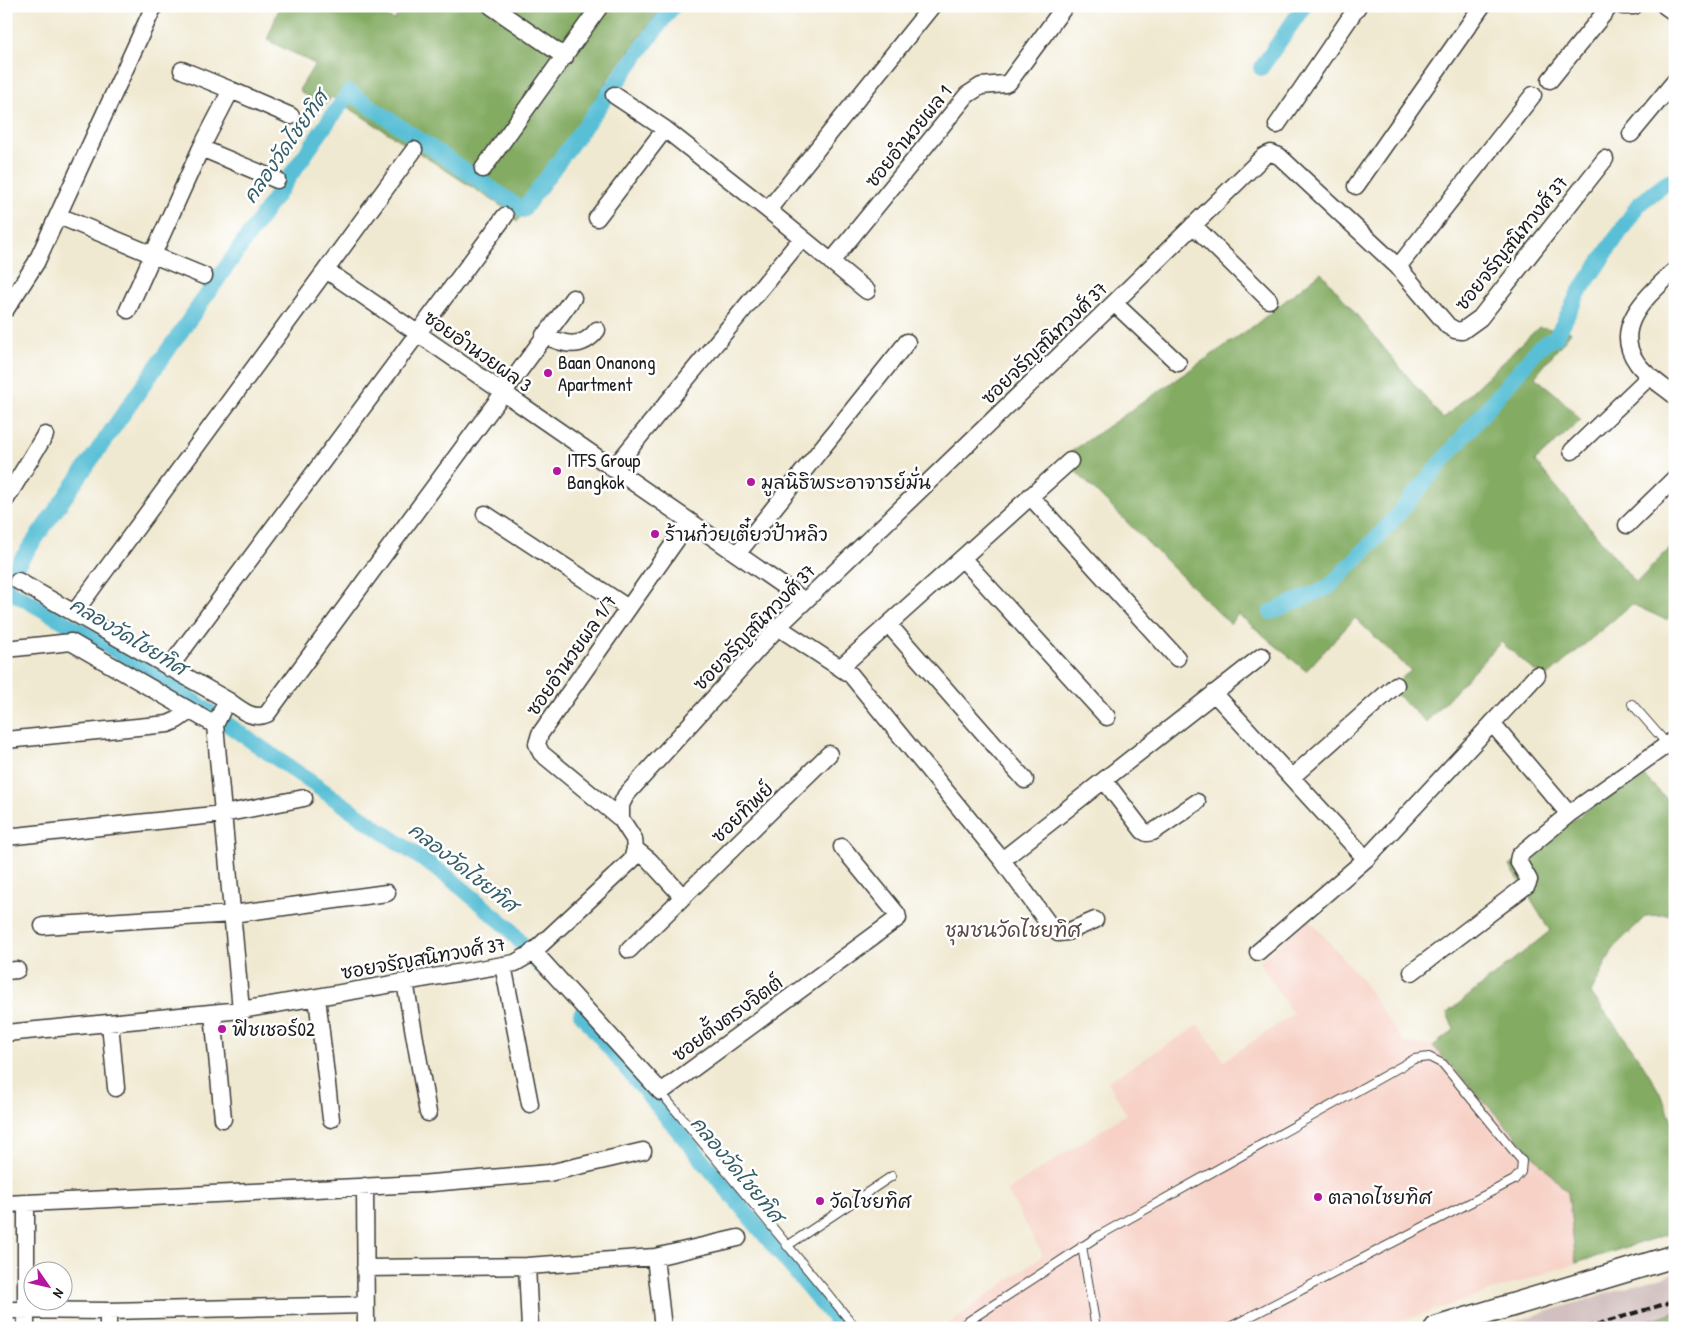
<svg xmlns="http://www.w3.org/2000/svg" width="1681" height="1334" viewBox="0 0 1681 1334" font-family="'Patrick Hand','Playpen Sans Thai',sans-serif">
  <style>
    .built { fill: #f7d1c6 }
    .industrial { fill: #d2bfbf }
    .forest { fill: #83ab62; stroke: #50643f }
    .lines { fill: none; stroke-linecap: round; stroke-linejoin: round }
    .canal { stroke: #58bfd6; stroke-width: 16 }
    .lane-casing { stroke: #3c3b37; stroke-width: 10 }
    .street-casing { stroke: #3c3b37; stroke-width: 19 }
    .secondary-casing { stroke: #3c3b37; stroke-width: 25 }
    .lane { stroke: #fff; stroke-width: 8 }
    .street { stroke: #fff; stroke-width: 16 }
    .secondary { stroke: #fff; stroke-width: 22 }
    .rail { stroke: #1c1c1c; stroke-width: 4; stroke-dasharray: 8 4; stroke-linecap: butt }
    .poi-dot { fill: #b5179e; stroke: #fff; stroke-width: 2 }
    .labels { text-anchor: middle; stroke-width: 5; stroke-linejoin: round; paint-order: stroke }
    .street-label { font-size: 19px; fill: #1c1c1c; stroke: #fff }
    .poi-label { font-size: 19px; fill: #1c1c1c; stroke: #fff; text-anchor: start }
    .water-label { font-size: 20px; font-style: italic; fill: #345d66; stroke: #fff }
    .neighbourhood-label { font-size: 20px; fill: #5a4845; stroke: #fff }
  </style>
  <rect width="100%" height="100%" fill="#fff"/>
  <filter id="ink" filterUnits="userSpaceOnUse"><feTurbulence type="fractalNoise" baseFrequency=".02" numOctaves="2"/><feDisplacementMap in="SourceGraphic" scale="10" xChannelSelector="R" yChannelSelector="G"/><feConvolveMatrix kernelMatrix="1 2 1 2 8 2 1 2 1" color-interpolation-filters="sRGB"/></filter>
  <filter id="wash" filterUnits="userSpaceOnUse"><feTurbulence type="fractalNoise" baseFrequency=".0096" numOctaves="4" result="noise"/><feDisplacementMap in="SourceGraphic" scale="20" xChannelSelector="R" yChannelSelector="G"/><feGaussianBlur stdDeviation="1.12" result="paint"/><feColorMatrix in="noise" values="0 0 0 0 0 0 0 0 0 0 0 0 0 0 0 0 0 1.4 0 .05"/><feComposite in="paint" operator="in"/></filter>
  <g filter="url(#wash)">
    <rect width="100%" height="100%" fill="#f0e9d1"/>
    <path class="built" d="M1309,919l50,57 45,67 29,3 136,147 7,70 -195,65h-438l100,-73 -36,-64 119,-77 -18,-33 91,-56 25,36 69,-47 -34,-52z"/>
    <path class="industrial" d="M1675,1273v39l-53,16h-129z"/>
    <path class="forest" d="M280,6h75l40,14 5,-14h263l-55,73 -91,143 -14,-15 -171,-110 -10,11 -23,-18 16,-26 -48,-24z
      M1321,272l122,147 96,-92 32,5 -36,45 23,19 23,24 -46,41 101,122 39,-40v70l-9,7 -34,-16 -88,75 -43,-37 -75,80 -37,-35 22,-16 -56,-53 -49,53 -68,-57 -8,10 -168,-166 193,-133z
      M1640,772l35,35v107l-29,2 -32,31 -23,46c32,44 67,84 84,136v103l-99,31 -8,-70 -135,-147 21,-16 -7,-17 103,-82 -40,-65z
      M1675,1312v16h-53z"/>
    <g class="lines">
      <path class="canal" d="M1261,68l43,-62
        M6,581l343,-489 174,118 150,-204
        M6,589l137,77 308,213 58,49 30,37
        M1271,612l58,-25 57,-59 154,-182 15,-8 8,-14 15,-30 61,-90 30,-23 6,-1
        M581,1014l261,314"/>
    </g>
  </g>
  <g filter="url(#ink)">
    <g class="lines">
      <defs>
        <path id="lane" d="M1632,704l35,40
          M667,1100l189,228
          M787,1246l105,-70
          M1082,1246l14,82
          M958,1328l142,-93 314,-176 15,-2 14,7 79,97 -1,11 -7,8 -286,148"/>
        <path id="street" d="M491,6l74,51
          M1623,6h11
          M1665,6l10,7
          M182,70l49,20
          M1550,80l60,-74
          M614,95l51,34 103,81 99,81
          M1277,125l81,-119
          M1631,134l44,-53
          M201,148l76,32
          M483,169l117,-163
          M1356,186l126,-180
          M768,210l164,-204
          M59,216l145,60
          M597,218l68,-89
          M1193,225l76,75
          M831,262l136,-167 14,-9 24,-2 4,-2 56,-76
          M1398,267l135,-172
          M326,270l479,331
          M1675,270c-25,24 -65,56 -38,93 9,13 26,23 38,33
          M1114,303l64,60
          M6,309l30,-46 118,-257
          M128,310l73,-162 30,-58 60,26
          M544,335c20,10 38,15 53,-5
          M1572,451l78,-75
          M613,469l189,-231
          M1030,496l147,162
          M6,499l39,-64
          M485,514l143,94
          M1627,525l48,-47
          M737,554l170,-212
          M962,558l145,159
          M18,581l209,119c12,8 25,21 40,14l306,-416
          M74,613l340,-463
          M889,625l136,155
          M778,627l73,48 151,185 49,67 7,6 9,-1 28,-12
          M6,649l65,-7 144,83
          M841,667l229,-206
          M169,668l336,-452
          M1214,693l152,166
          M227,700l-12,25 26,285
          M1492,723l77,91
          M6,740l162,-16 9,-4 13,-9
          M1292,777l104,-92
          M1104,780l39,51 4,2 6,-1 44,-30
          M621,819l-80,-66 -4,-9 3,-10 149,-212
          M6,837l217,-23 81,-16
          M635,849l14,11 34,37
          M1002,860l260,-204
          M43,926l189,-12 155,-21
          M629,950l200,-196
          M533,951l128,141 237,-174 -1,-4 -55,-67
          M1258,952l108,-93 171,-184
          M503,965l27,139
          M6,971l11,-1
          M1412,972l115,-87 2,-5 -11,-19 1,-5 4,-4 46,-38 106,-75
          M405,982l23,131
          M317,997l14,122
          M213,1013l10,106
          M110,1023l6,65
          M6,1033l235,-23 274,-47 17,-10 100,-93 3,-11 -1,-10 -13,-20v-14l5,-10 152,-168 336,-324 150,-147 7,-3 8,3 119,111 50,59 7,4 7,1 18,-13 125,-159
          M365,1186l1,142
          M6,1204l414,-20 129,-11 94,-22
          M26,1204v124
          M655,1257l8,71
          M527,1266l3,62
          M365,1268l162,-2 128,-9 83,-19
          M6,1310l102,1 257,-6
          M108,1311v17"/>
        <path id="secondary" d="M1436,1328l239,-72"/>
      </defs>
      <use href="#lane" class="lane-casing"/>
      <use href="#street" class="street-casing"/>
      <use href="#secondary" class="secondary-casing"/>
      <use href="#lane" class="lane"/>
      <use href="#street" class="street"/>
      <use href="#secondary" class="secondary"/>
      <path class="rail" d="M1585,1328l90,-27"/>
    </g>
  </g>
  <g class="poi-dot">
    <circle cx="548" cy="373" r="5"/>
    <circle cx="557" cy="471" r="5"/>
    <circle cx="751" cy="482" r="5"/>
    <circle cx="655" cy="534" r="5"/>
    <circle cx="222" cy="1029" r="5"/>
    <circle cx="1318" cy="1197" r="5"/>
    <circle cx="820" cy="1201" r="5"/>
  </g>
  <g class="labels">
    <g class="street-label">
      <text transform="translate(908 136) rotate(-51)" y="7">ซอยอำนวยผล 1</text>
      <text transform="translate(1511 243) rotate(-51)" y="7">ซอยจรัญสนิทวงศ์ 37</text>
      <text transform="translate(1044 343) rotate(-44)" y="7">ซอยจรัญสนิทวงศ์ 37</text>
      <text transform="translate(478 351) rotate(35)" y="7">ซอยอำนวยผล 3</text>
      <text transform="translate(754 627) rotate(-46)" y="7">ซอยจรัญสนิทวงศ์ 37</text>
      <text transform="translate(571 655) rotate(-55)" y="7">ซอยอำนวยผล 1/7</text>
      <text transform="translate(742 812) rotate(-44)" y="7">ซอยทิพย์</text>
      <text transform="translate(423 958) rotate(-10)" y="7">ซอยจรัญสนิทวงศ์ 37</text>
      <text transform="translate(727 1018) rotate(-36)" y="7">ซอยตั้งตรงจิตต์</text>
    </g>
    <g class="poi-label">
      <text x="558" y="369">Baan Onanong<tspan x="558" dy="22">Apartment</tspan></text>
      <text x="567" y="467">ITFS Group<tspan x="567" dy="22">Bangkok</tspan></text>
      <text x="761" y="489">มูลนิธิพระอาจารย์มั่น</text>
      <text x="665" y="541">ร้านก๋วยเตี๋ยวป้าหลิว</text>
      <text x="232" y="1036">ฟิชเชอร์02</text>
      <text x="1328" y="1204">ตลาดไชยทิศ</text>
      <text x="830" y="1208">วัดไชยทิศ</text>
    </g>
    <g class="water-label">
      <text transform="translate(285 147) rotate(-55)" y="7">คลองวัดไชยทิศ</text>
      <text transform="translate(128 636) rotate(31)" y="7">คลองวัดไชยทิศ</text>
      <text transform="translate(463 867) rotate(38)" y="7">คลองวัดไชยทิศ</text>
      <text transform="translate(737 1169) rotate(50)" y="7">คลองวัดไชยทิศ</text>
    </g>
    <g class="neighbourhood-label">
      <text x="1013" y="937">ชุมชนวัดไชยทิศ</text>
    </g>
  </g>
  <rect width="1681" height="1334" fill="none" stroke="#fff" stroke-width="25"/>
  <g transform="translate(48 1286) rotate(124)"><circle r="24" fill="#ffffff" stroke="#a4a4a4"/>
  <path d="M0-4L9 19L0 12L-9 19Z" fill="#b5179e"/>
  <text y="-8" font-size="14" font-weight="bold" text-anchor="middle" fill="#1c1c1c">N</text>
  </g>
</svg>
